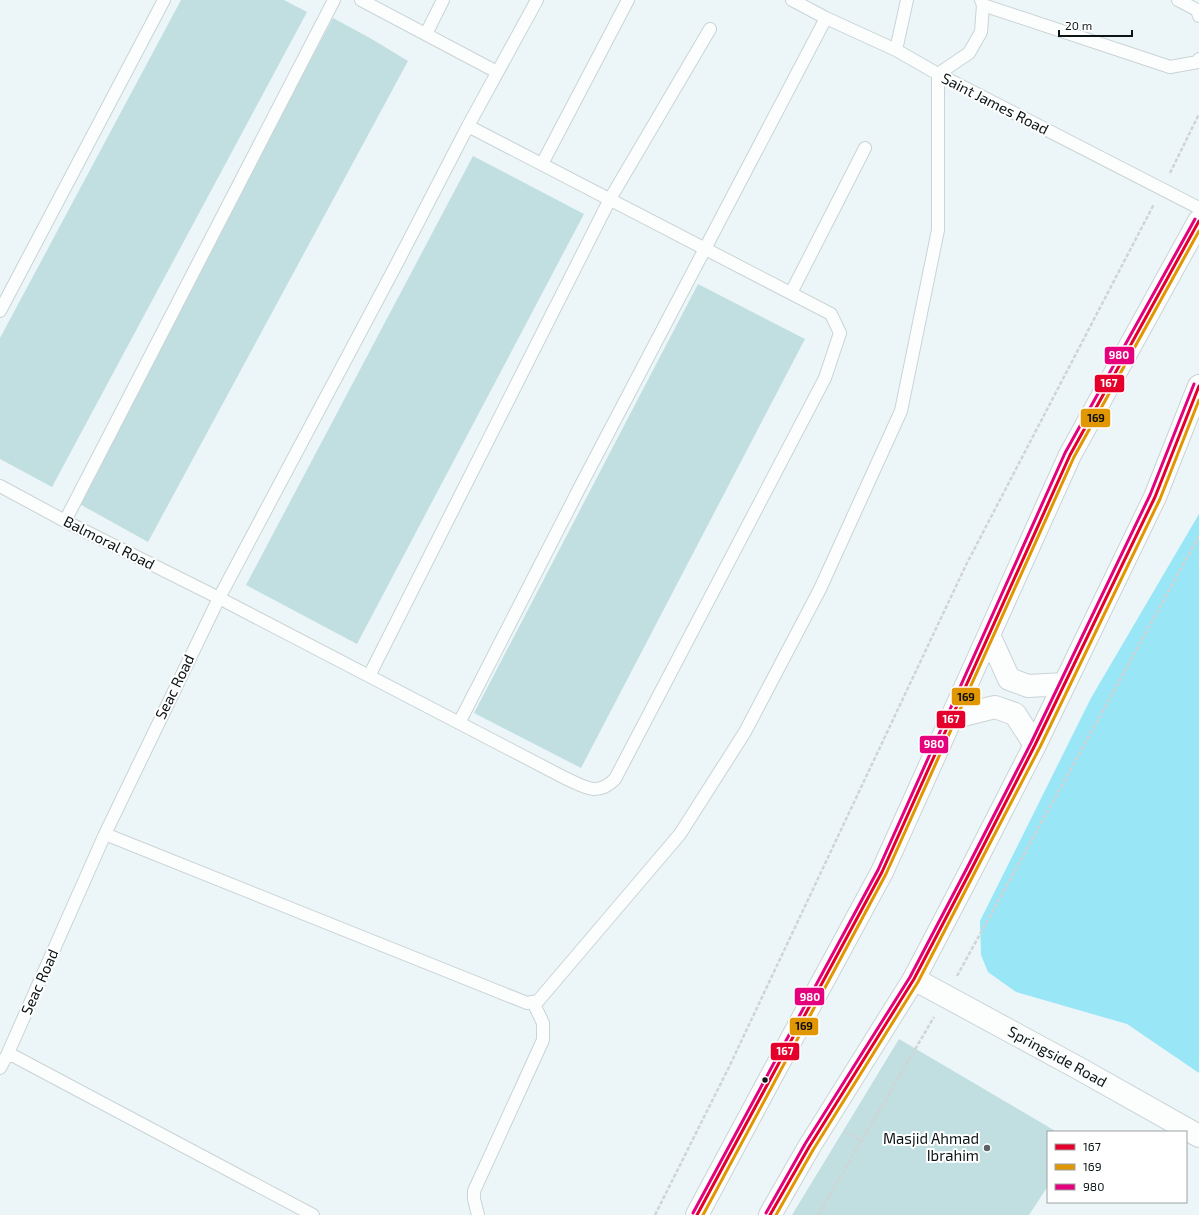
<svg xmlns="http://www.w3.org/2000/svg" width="1199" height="1215" viewBox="0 0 1199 1215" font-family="'Exo 2',sans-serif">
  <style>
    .forest { fill: #98e6f6 }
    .building { fill: #c1dfe0 }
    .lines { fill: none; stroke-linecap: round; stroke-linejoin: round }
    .lane-casing { stroke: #cad3d5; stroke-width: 14 }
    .street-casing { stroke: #cad3d5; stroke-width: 24 }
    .primary-casing { stroke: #cad3d5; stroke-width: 24 }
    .path { stroke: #d1d4d5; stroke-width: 2.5; stroke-dasharray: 4 2; stroke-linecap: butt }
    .lane { stroke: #fcfefe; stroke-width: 12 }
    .street { stroke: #fcfefe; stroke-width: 22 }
    .primary { stroke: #fcfefe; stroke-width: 22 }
    .bus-1-casing { stroke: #fff; stroke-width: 6 }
    .bus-2-casing { stroke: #fff; stroke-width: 6 }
    .bus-3-casing { stroke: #fff; stroke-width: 6 }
    .bus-1 { stroke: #e4002b; stroke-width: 3 }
    .bus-2 { stroke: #e09702; stroke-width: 3 }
    .bus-3 { stroke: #e5007d; stroke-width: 3 }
    .bus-dot { fill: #0c1416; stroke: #fff; stroke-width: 1.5 }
    .poi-dot { fill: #5a6365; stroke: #fff; stroke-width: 1.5 }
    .labels { text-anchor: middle; stroke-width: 4; stroke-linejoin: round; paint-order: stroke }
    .street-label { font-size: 15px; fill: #0c1416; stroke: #fff }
    .poi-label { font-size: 15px; fill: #0c1416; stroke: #fff; text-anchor: end }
    .line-badge { stroke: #fff; stroke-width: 1.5 }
    .badge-label { font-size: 11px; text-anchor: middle; font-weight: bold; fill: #fff }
    .pale-badge-label { font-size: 11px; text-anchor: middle; font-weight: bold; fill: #111 }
  </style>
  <rect width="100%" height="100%" fill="#ecf6f9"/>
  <path class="forest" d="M1199,514v559l-72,-49 -111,-32 -28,-20 -7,-17 -1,-34 111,-223z"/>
  <path class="building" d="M181,0h103l23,12 -255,475 -52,-28v-121z
    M333,18l37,20 38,23 -260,481 -72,-40z
    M473,156l111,58 -227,430 -111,-59z
    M698,284l107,55 -224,429 -107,-55z
    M899,1039l158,93h-9v54l-19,29h-237z"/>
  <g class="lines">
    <defs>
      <path id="lane" d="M361,0l136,72
        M792,0l34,18 70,32 42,24 261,134
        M1178,0l19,10 2,6
        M983,5l187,62 28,-5 1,-3
        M426,34l17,-34
        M896,50l11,-50
        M938,74l31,-21 12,-21 2,-27 -2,-5
        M542,164l86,-164
        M791,293l74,-145
        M0,311l164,-311
        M0,486l65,35 154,77 346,180c20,9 32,19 50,1l210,-401 15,-45 -9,-19 -363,-188
        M65,521l269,-521
        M369,676l241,-477 100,-170
        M459,723l122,-238 245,-467
        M105,834l422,169 11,-2 142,-167 65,-102 75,-143 81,-178 37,-181v-156
        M8,1053l305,162
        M0,1068l8,-15 97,-219 114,-236 176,-331 73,-141 69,-126
        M478,1215l-4,-16v-8l69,-151v-17l-10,-21"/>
      <g id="street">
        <path id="s1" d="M914,979l166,90 119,67"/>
      </g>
      <path id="primary" d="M989,635l20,44 19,7 36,-2
        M951,718l44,-11 20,7 20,31
        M697,1215l74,-138 111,-205 188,-417 129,-234
        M770,1215l39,-68 105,-168 57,-109 64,-125 120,-248 44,-111"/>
    </defs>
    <use href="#lane" class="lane-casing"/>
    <use href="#street" class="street-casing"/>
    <use href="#primary" class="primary-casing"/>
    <path class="path" d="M1170,173l29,-59
      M957,976l242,-440
      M845,1132l17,9
      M655,1215l75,-150 236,-500 188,-361
      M818,1215l116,-198"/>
    <use href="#lane" class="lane"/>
    <use href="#street" class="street"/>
    <use href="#primary" class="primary"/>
    <defs>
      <path id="bus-1" d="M697,1215l185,-343 188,-417 129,-234
        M770,1215l39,-68 105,-168 57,-109 64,-125 120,-248 44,-111"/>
      <path id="bus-2" d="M703,1215l183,-341 188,-417 125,-226
        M776,1215l37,-65 105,-168 57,-110 65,-125 120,-248 39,-99"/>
      <path id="bus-3" d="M693,1213l185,-343 187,-417 130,-234
        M766,1213l39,-69 105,-167 57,-109 64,-125 119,-248 44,-111"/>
    </defs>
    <use href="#bus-1" class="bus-1-casing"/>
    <use href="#bus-2" class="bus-2-casing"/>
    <use href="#bus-3" class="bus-3-casing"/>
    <use href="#bus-1" class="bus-1"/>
    <use href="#bus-2" class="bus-2"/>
    <use href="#bus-3" class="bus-3"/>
  </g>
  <circle class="bus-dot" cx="765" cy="1080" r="3.5"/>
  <circle class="poi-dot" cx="987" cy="1148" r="4"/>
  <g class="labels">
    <g class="street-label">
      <text transform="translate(995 104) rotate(27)" y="5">Saint James Road</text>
      <text transform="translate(109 543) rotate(27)" y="5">Balmoral Road</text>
      <text transform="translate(175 687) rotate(-64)" y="5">Seac Road</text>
      <text transform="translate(40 982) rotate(-66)" y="5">Seac Road</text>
      <text dy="5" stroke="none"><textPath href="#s1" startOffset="163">Springside Road</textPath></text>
    </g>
    <g class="poi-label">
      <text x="979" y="1144">Masjid Ahmad<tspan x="979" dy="17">Ibrahim</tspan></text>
    </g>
  </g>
  <g class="line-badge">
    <rect x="1104" y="346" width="31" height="19" rx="4" fill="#e5007d"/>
    <rect x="1094" y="374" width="31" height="19" rx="4" fill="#e4002b"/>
    <rect x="1080" y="408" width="31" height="20" rx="4" fill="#e09702"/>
    <rect x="951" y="687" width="30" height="19" rx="4" fill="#e09702"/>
    <rect x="936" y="710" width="30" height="19" rx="4" fill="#e4002b"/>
    <rect x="919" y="735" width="30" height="19" rx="4" fill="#e5007d"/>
    <rect x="794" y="987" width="31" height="19" rx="4" fill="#e5007d"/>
    <rect x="789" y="1017" width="30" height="19" rx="4" fill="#e09702"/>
    <rect x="770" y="1042" width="30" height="19" rx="4" fill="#e4002b"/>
  </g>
  <g class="badge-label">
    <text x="1119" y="359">980</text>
    <text x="1109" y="387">167</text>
    <text x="951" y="723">167</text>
    <text x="934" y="748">980</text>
    <text x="810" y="1001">980</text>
    <text x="785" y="1055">167</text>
  </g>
  <g class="pale-badge-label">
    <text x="1096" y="422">169</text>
    <text x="966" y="701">169</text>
    <text x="804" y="1030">169</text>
  </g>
  <rect x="1047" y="1131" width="140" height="72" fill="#ffffff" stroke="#9ea1a2"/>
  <rect x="1055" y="1144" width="20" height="6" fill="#e4002b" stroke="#9ea1a2"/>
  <text x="1083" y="1151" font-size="12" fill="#0c1416">167</text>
  <rect x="1055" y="1164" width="20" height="6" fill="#e09702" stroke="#9ea1a2"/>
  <text x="1083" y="1171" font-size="12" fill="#0c1416">169</text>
  <rect x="1055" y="1184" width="20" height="6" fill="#e5007d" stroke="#9ea1a2"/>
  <text x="1083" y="1191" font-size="12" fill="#0c1416">980</text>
  <path d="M1059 30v6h73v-6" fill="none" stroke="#0c1416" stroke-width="2"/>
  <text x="1065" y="30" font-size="12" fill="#0c1416" stroke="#ffffff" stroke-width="3" paint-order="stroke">20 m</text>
</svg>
